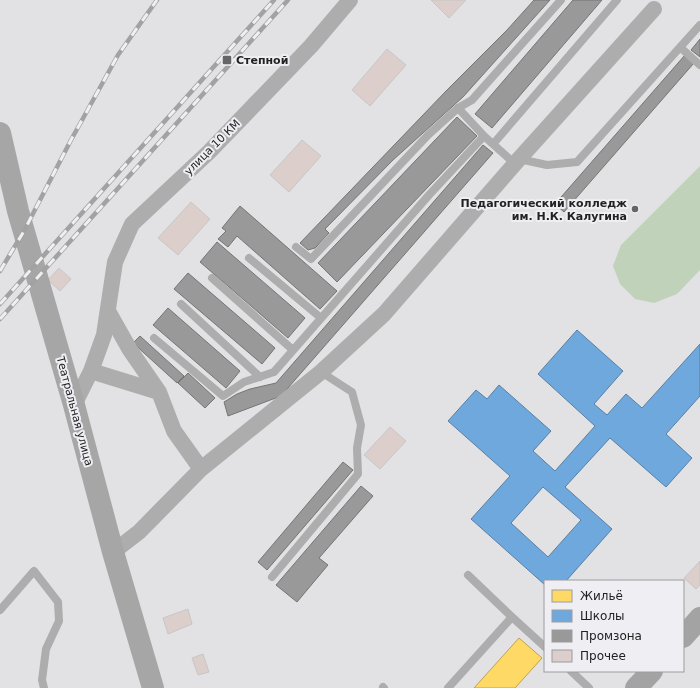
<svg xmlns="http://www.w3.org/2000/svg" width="700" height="688" viewBox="0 0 700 688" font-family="'DejaVu Sans',sans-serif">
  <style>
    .green { fill: #c0d2b9 }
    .homes { fill: #ffd966; stroke: #bda252 }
    .schools { fill: #6fa8dc; stroke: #5880a4; fill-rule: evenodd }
    .industry { fill: #999; stroke: #757576 }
    .building { fill: #dbcecb; stroke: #c8c6c7 }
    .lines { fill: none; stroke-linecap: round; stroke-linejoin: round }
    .lane { stroke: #adadae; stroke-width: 8 }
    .street { stroke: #adadae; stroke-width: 16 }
    .secondary { stroke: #a3a3a3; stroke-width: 22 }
    .primary { stroke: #a6a6a7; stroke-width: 22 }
    .rail-casing { stroke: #a3a2a3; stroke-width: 4.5 }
    .rail { stroke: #eeeef3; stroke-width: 3; stroke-dasharray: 9; stroke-linecap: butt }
    .poi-dot { fill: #656567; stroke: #eeeef3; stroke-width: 1.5 }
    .labels { text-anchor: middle; stroke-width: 4; stroke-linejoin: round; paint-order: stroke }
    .poi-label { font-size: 11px; font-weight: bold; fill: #222223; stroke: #eeeef3; text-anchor: start }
    .street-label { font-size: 11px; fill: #222223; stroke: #eeeef3 }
  </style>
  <rect width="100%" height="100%" fill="#e2e2e4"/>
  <path class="green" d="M700,166v104l-23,24 -23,9 -19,-4 -15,-15 -7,-18 8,-21z"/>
  <path class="homes" d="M519,638l23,20 -27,30h-41z"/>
  <path class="schools" d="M577,330l46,41 -29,33 13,11 19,-21 16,14 58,-64v52l-34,38 26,24 -26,29 -56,-49 -45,49 47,42 -46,52h-21v4l-74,-66 39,-43 -62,-55 28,-31 11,9 12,-14 52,46 -18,20 22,20 40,-45 -57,-52zM543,487l38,33 -33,37 -37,-34z"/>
  <path class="industry" d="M534,0h16l-87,97 -70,63 -68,69 4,4 -14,15 -7,2 -8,-7 147,-153 60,-60z
    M573,0h29l-110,128 -17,-14z
    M700,39v18l-9,-7z
    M685,55l9,8 -130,149 -9,-8z
    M457,117l20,19 -140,146 -19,-19z
    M483,145l10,8 -212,243 -53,20 -4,-14 13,-8 13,-5 26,-6z
    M240,206l97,85 -17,18 -83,-73 -9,11 -10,-8 8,-8 -4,-3z
    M217,242l88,76 -17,20 -88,-76z
    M188,273l87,75 -13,16 -88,-75z
    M168,308l72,63 -14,17 -73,-63z
    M140,336l44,40 -7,7 -44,-40z
    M188,373l27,25 -10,10 -27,-25z
    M343,462l10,8 -86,100 -9,-8z
    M361,486l12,10 -54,62 9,7 -31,37 -21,-17z"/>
  <path class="building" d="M431,0h35l-17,18z
    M387,49l19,16 -36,41 -18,-16z
    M302,140l19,16 -32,36 -19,-17z
    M191,202l19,17 -32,36 -20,-17z
    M59,268l12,11 -11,12 -12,-11z
    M390,427l16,14 -26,28 -16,-14z
    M700,561v24l-4,4 -12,-11z
    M188,609l4,15 -24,10 -5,-16z
    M203,654l6,18 -11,3 -6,-17z"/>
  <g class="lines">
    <path class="lane" d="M681,48l19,17
      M458,108l26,28 31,28
      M494,143l123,-143
      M519,159l28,6 30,-3 123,-137
      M296,247l15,12 117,-124 30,-27 14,-8 89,-100
      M249,258l72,60
      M212,278l81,72
      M181,304l79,73
      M154,338l69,58 21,-14 30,-10 155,-177 55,-59
      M468,575l44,42
      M272,577l86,-103 -1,-26 4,-23 -9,-33 -31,-20
      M0,610l34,-39 24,31 1,19 -13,28 -4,31 2,8
      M571,671l18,17
      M383,687l1,1
      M448,688l64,-71 33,30"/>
    <path class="street" d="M108,311l22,39 29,42 15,39 27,38
      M91,371l68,21
      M74,405l17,-34 13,-36 11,-73 17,-38 77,-72 102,-106 39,-46
      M113,552l26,-20 62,-63 120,-97 63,-58 135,-155 135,-150"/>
    <path class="secondary" d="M683,637l17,-19
      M636,688l16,-17"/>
    <path class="primary" d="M0,133l18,78 56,194 39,147 40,136"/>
    <defs>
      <path id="rail" d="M0,271l24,-40 47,-91 47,-85 39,-55
        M0,304l274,-304
        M0,319l288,-319"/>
    </defs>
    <use href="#rail" class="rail-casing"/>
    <use href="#rail" class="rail"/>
  </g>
  <g class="poi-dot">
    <rect x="222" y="55" width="10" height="10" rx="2"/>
    <circle cx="635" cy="209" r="4"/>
  </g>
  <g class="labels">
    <g class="poi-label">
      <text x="236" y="64">Степной</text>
      <text x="627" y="207" text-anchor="end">Педагогический колледж<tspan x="627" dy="13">им. Н.К. Калугина</tspan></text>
    </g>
    <g class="street-label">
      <text transform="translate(212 147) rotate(-45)" y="4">улица 10 КМ</text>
      <text transform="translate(75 411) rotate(75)" y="4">Театральная улица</text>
    </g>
  </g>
  <rect x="544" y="580" width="140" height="92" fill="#eeeef3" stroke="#9c9ca0"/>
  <rect x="552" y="590" width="20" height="12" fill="#ffd966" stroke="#9c9ca0"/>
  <text x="580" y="600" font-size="12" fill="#222223">Жильё</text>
  <rect x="552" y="610" width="20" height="12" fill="#6fa8dc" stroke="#9c9ca0"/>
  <text x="580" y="620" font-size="12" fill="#222223">Школы</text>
  <rect x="552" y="630" width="20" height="12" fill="#999999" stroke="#9c9ca0"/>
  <text x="580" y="640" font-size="12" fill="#222223">Промзона</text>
  <rect x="552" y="650" width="20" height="12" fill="#dbcecb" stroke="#9c9ca0"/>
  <text x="580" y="660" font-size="12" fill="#222223">Прочее</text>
</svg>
